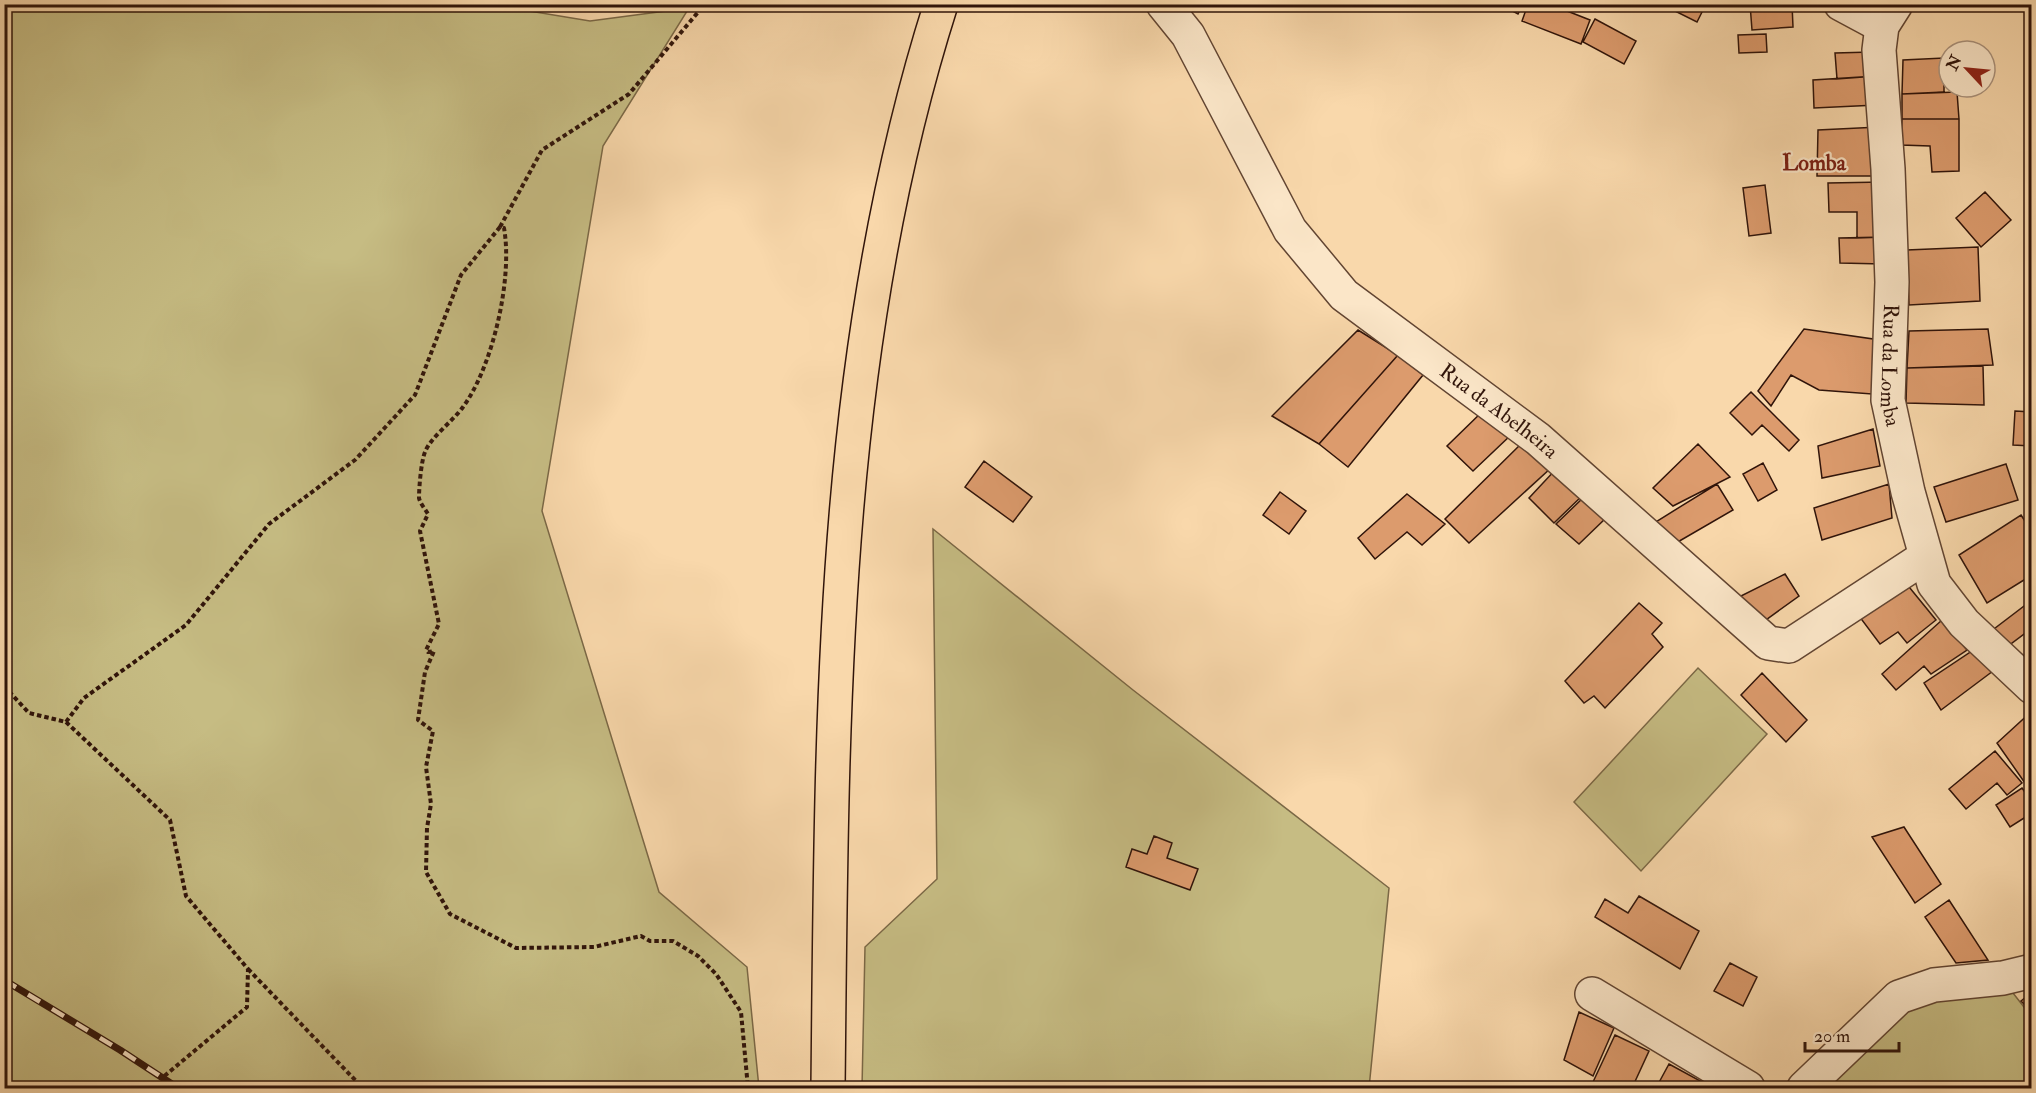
<svg xmlns="http://www.w3.org/2000/svg" width="2036" height="1093" viewBox="0 0 2036 1093" font-family="'IM FELL Double Pica',serif">
  <style>
    .green { fill: #c6bc83; stroke: #7b6846; stroke-width: 1.5 }
    .building { fill: #dc9b6d; stroke: #30140a; stroke-width: 1.5 }
    .lines { fill: none; stroke-linecap: round; stroke-linejoin: round }
    .street-casing { stroke: #624532; stroke-width: 36 }
    .highway-casing { stroke: #30140a; stroke-width: 36 }
    .path { stroke: #30140a; stroke-width: 4; stroke-dasharray: 4.5 3; stroke-linecap: butt }
    .street { stroke: #fbe6c8; stroke-width: 33 }
    .highway { stroke: #f9d8ab; stroke-width: 33 }
    .rail-casing { stroke: #30140a; stroke-width: 7 }
    .rail { stroke: #fbe6c8; stroke-width: 4.5; stroke-dasharray: 14; stroke-linecap: butt }
    .labels { text-anchor: middle; stroke-width: 4.5; stroke-linejoin: round; paint-order: stroke }
    .street-label { font-size: 21px; fill: #30140a; stroke: #fbe6c8 }
    .neighbourhood-label { font-size: 22px; font-weight: bold; fill: #7a1f14; stroke: #fbe6c8 }
  </style>
  <rect width="100%" height="100%" fill="#f9d8ab"/>
  <filter id="stains"><feTurbulence type="fractalNoise" baseFrequency=".00333" numOctaves="4"/><feColorMatrix values="0 0 0 0 .2 0 0 0 0 .09 0 0 0 0 .02 0 0 0 .5 -.17"/></filter>
  <radialGradient id="worn" r=".72"><stop offset=".6" stop-color="#630" stop-opacity="0"/><stop offset="1" stop-color="#630" stop-opacity=".3"/></radialGradient>
  <path class="green" d="M487,4l103,17 99,-13 -86,138 -61,365 117,381 88,75 12,121h-754v-1083z
    M933,529l200,161 256,198 -20,200h-507l3,-141 72,-68z
    M1698,668l69,66 -126,137 -67,-69z
    M1954,993h59l18,23v72h-200l-3,-5 70,-69z"/>
  <path class="building" d="M1504,4h19l-5,10 -15,-8z
    M1528,4h36l-2,5 28,11 -9,24 -59,-23z
    M1661,4h45l-9,18z
    M1750,4h42l1,23 -41,3z
    M1595,19l41,22 -12,23 -41,-22z
    M1766,34l1,18 -28,1 -1,-18z
    M1872,52l4,24 -39,3 -2,-26z
    M1944,58v34l-42,2 1,-34z
    M1876,76l1,29 -63,3 -1,-28z
    M1957,92l2,27h-57v-25z
    M1902,119h57v52l-27,1 -2,-26 -29,-1z
    M1879,127l2,49h-64l1,-46z
    M1884,182l1,55 -28,1v-26h-28l-1,-29z
    M1765,185l6,48 -22,3 -6,-48z
    M1985,192l26,28 -30,27 -25,-29z
    M1885,237l-2,27 -43,-1 -1,-25z
    M1978,247l2,54 -71,4 -2,-55z
    M1804,329l69,10 -1,55 -53,-4 -28,-15 -20,31 -13,-15z
    M1988,329l5,36 -86,3 2,-37z
    M1358,330l40,25 -79,89 -47,-28z
    M1398,355l25,20 -75,92 -29,-23z
    M1983,366l1,39 -78,-2 1,-35z
    M1751,392l48,48 -10,11 -27,-26 -10,10 -22,-22z
    M1486,408l27,25 -40,38 -26,-25z
    M2015,411l17,1v34l-19,-1z
    M1873,429l7,37 -58,12 -4,-32z
    M1525,440l27,27 -83,76 -24,-24z
    M1698,444l32,33 -57,29 -20,-18z
    M984,461l48,36 -19,25 -48,-35z
    M1763,463l14,27 -19,11 -15,-27z
    M2006,464l12,36 -72,22 -12,-35z
    M1557,468l27,26 -30,29 -25,-25z
    M1717,484l16,26 -57,33 -22,-20z
    M1889,484l3,34 -70,22 -8,-32z
    M1280,492l26,19 -17,23 -26,-19z
    M1407,494l38,30 -23,21 -15,-13 -32,27 -17,-21z
    M1585,496l23,20 -29,28 -23,-20z
    M2021,515l11,17v43l-45,28 -28,-48z
    M1785,574l14,22 -36,26 -28,-23z
    M1905,582l31,38 -29,23 -9,-11 -18,12 -21,-28z
    M2032,600v28l-24,18 -18,-14z
    M1639,603l23,20 -10,11 11,13 -58,61 -11,-12 -10,7 -19,-22z
    M1942,620l25,30 -36,24 -7,-8 -28,24 -14,-16z
    M1972,651l21,20 -52,39 -17,-27z
    M1762,673l45,47 -21,22 -45,-47z
    M2032,711v82l-35,-50z
    M1995,751l27,32 -15,12 -10,-12 -31,26 -17,-20z
    M2022,788l10,14v11l-22,14 -14,-22z
    M1904,827l37,57 -26,19 -43,-66z
    M1154,836l18,7 -5,15 31,11 -8,21 -64,-23 6,-18 15,5z
    M1639,896l60,35 -19,38 -85,-52 10,-18 23,14z
    M1949,900l39,60 -32,3 -31,-46z
    M1730,963l27,14 -14,29 -29,-15z
    M2032,992v20l-11,-11z
    M1579,1012l35,16 -21,48 -29,-16z
    M1615,1035l34,16 -17,37h-23l-16,-6z
    M1669,1064l35,19 -2,5h-46z"/>
  <g class="lines">
    <defs>
      <g id="street">
        <path id="s1" d="M1163,4l25,31 102,195 54,65 194,144 230,204 21,3 136,-89"/>
        <path d="M1841,4l41,22"/>
        <path id="s2" d="M1896,4l-14,22 -3,24 9,119 4,113 -4,118 20,92 26,92 30,39 68,64"/>
        <path d="M1592,994l156,94"/>
        <path d="M1804,1088l95,-91 35,-12 69,-7 29,-7"/>
      </g>
      <path id="highway" d="M828,1088c4,-363 1,-733 113,-1084"/>
    </defs>
    <use href="#street" class="street-casing"/>
    <use href="#highway" class="highway-casing"/>
    <path class="path" d="M500,227l42,-77 87,-56 76,-90
      M4,686l25,27 37,9 18,-24 102,-73 83,-101 86,-64 60,-65 46,-120 39,-48 4,1c9,50 -11,138 -41,179 -10,14 -33,31 -38,45 -4,10 -6,36 -6,46 1,5 6,11 9,16l-8,17 19,93 -13,26 2,2 6,-1 -9,21 -7,48 15,11 -7,36 5,37 -4,24 -1,44 24,42 66,34 78,-1 47,-11 9,5h23l25,15 18,18 25,38 7,76
      M66,722l104,98 16,76 62,73 -1,38 -85,71
      M248,969l109,113"/>
    <use href="#street" class="street"/>
    <use href="#highway" class="highway"/>
    <defs>
      <path id="rail" d="M4,980l116,70 58,38"/>
    </defs>
    <use href="#rail" class="rail-casing"/>
    <use href="#rail" class="rail"/>
  </g>
  <g class="labels">
    <g class="street-label">
      <text dy="7" stroke="none"><textPath href="#s2" startOffset="366">Rua da Lomba</textPath></text>
      <text dy="7" stroke="none"><textPath href="#s1" startOffset="538">Rua da Abelheira</textPath></text>
    </g>
    <g class="neighbourhood-label">
      <text x="1814" y="170">Lomba</text>
    </g>
  </g>
  <rect width="2036" height="1093" fill="none" stroke="#f9d8ab" stroke-width="24"/>
  <rect x="6" y="6" width="2024" height="1081" fill="none" stroke="#30140a" stroke-width="3"/>
  <rect x="12" y="12" width="2012" height="1069" fill="none" stroke="#30140a" stroke-width="1.5"/>
  <g transform="translate(1967 69) rotate(296)"><circle r="28" fill="#fbe6c8" stroke="#aa927c" stroke-width="1.5"/>
  <path d="M0-4.5L10 22L0 15L-10 22Z" fill="#8f2418"/>
  <text y="-9" font-size="16" font-weight="bold" text-anchor="middle" fill="#30140a">N</text>
  </g>
  <path d="M1805 1042v9h94v-9" fill="none" stroke="#30140a" stroke-width="3"/>
  <text x="1814" y="1042" font-size="18" fill="#30140a" stroke="#fbe6c8" stroke-width="4.5" paint-order="stroke">20 m</text>
  <rect width="100%" height="100%" filter="url(#stains)"/>
  <rect width="100%" height="100%" fill="url(#worn)"/>
</svg>
